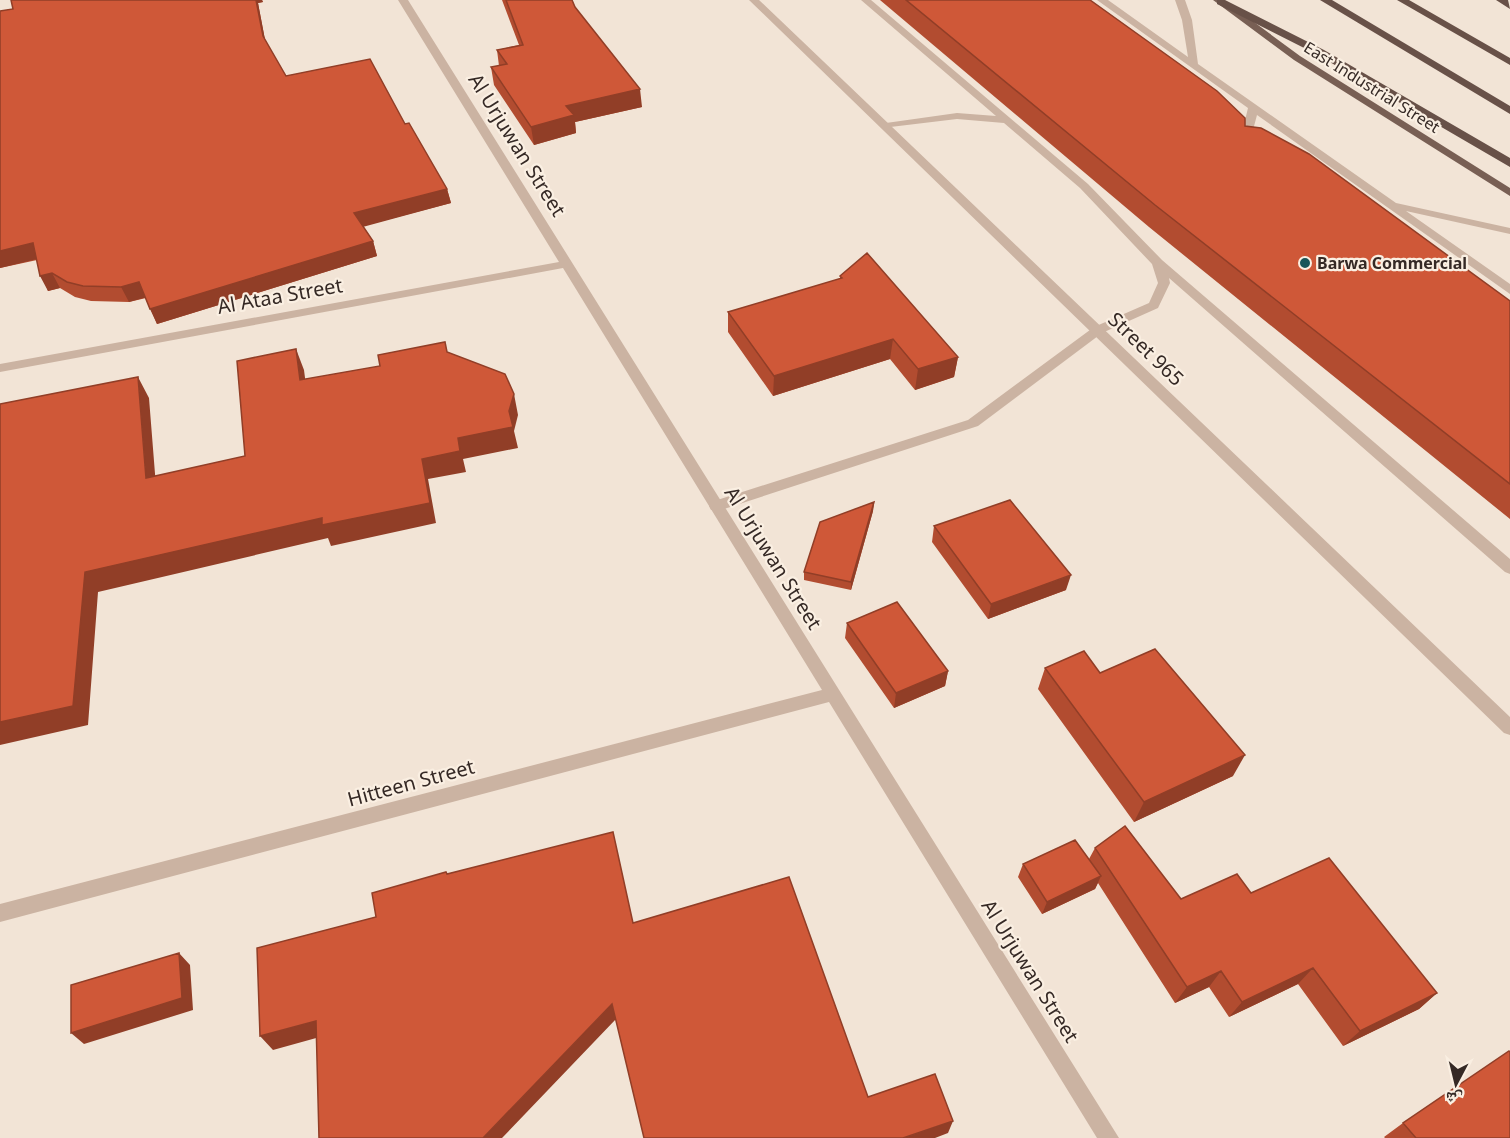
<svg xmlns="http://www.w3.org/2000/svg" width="1510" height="1138" viewBox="0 0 1510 1138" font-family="'Noto Sans','Noto Naskh Arabic',sans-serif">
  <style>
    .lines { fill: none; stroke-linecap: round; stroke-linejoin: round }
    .service { fill: #cbb3a2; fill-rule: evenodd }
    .minor { fill: #cbb3a2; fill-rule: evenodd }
    .primary { fill: #785f54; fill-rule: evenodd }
    .trunk { fill: #685148; fill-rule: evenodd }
    .wall { fill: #b24c30 }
    .shaded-wall { fill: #913e27 }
    .building { fill: #cf5838; stroke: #913e27; stroke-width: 1.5 }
    .poi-dot { fill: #185659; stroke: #faefe2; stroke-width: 2 }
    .labels { text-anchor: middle; stroke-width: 4.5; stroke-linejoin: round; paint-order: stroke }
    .far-street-label { font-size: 16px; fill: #352925; stroke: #faefe2 }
    .far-poi-label { font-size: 16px; font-weight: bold; fill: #352925; stroke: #faefe2; text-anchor: start }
    .street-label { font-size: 20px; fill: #352925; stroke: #faefe2 }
  </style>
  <rect width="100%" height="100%" fill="#f2e4d6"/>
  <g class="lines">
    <path class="service" d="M861,0h10l217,184 74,76 348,299v15l-5,-2 -336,-294 1,5 -12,25 -56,25 -124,93 -257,84h-10l-2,-4 2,-4 257,-82 126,-93 55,-24 9,-20 -6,-19 -72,-76 -76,-65 -47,-4 -75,9v-4l4,-1 71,-10 39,3z
      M1097,0h11l80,57 -6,-37 -7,-20h10l7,20 6,44 198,139 114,25v6l-104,-23 104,73v10l-253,-179 -8,30 -9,2 -1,-2 9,-37z"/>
    <path class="minor" d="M398,0h10l711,1138h-22l-268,-436 -829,220v-18l822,-214 -259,-422 -563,104v-8l559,-102z
      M749,0h10l751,717v18l-6,-2z"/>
    <path class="primary" d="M1213,0h11l76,56 210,132v8l-216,-136z"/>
    <path class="trunk" d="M1217,0h8l99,50 186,108v9l-194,-113 -99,-50z
      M1320,0h12l178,106v8z
      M1397,0h12l101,58v7z
      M1496,0h12l2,9z"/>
  </g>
  <path class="wall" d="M11,0h251l1,2 -5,1 7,37 21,36 119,48 42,65 4,14 -88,23 10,15 4,15 -220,68 -11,-26 -17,4 -38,-1 -16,-4 -15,-9 -12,3 -11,-31 -37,8v-257l13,-2z
    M502,0h70l3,7 67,100 -67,15 1,11 -42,12 -40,-60 -3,-18 8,-1 -2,-16 22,-5z
    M880,0h210l155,126 265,175v218l-361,-292z
    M840,276l118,81 -4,20 -39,13 -25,-31 -117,37 -45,-64v-20l112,-33z
    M874,502l-1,9 -22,79 -47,-10v-8z
    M934,526l132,64 -78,29 -56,-77z
    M847,623l101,48 -3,15 -51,22 -49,-70z
    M1045,668l55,5 133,103 -99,46 -96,-133z
    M1095,848l86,51 70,-6 186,100 -18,16 -76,37 -45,-62 -69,33 -20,-30 -34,16 -77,-120 -3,6 -53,25 -24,-37 5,-13 66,-5z
    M1403,1123l107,15h-125l-1,-1z"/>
  <path class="shaded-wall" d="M256,0h6l1,2 -5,1 9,47 -4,-14z
    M640,89l2,18 -67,15 1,11 -42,12 -3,-18 35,-21z
    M447,189l4,14 -92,25 -5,-15z
    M373,241l4,15 -220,68 -7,-15z
    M33,243l8,15 -41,10v-17z
    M52,273l8,15 -12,3 -8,-15z
    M139,282l8,15 -18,5 -8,-15z
    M893,339l-3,20 -117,37 1,-20z
    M296,349l8,21 4,31 -8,-21z
    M958,357l-4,20 -39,13 3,-21z
    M138,377l11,21 8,101 -11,-21z
    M514,394l4,21 -4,16 4,17 -55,11 3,13 -38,7 8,44 -105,23 -3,-8 -230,54 -10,133 -88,20v-23l85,-150 337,-113 36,-21 51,-27z
    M874,502l-1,9 -22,79v-8z
    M1071,575l-5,15 -78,29 3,-15z
    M948,671l-3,15 -51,22 2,-15z
    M1245,755l-12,21 -99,46 10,-20z
    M1101,876l-6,13 -53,25 5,-12z
    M179,953l11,12 3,45 -109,34 -13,-11z
    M1313,968l-15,16 -69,33 13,-15z
    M1221,971l-12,16 -34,16 12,-16z
    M1437,993l-18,16 -76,37 17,-15z
    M612,1004l4,15 -114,119h-19z
    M316,1021l11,14 -54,15 -13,-14z
    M953,1121l-5,12 -13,5h-32z"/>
  <path class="building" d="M11,0h245l7,36 23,40 84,-17 35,65 4,-1 38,66 -93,24 19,28 -223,68 -11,-27 -18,5 -38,-1 -16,-4 -15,-9 -12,3 -7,-33 -33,8v-240l13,-2z
    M506,0h66l3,7 65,82 -74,17 8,9 -43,12 -40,-60 16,-3 -10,-14 26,-5z
    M906,0h184l127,91 28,27v8l16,2 48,26 201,147v183l-355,-279z
    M867,253l91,104 -40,12 -25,-30 -119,37 -46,-64 114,-34 -2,-2z
    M445,342l2,10 58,22 9,20 -5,17 4,16 -55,11 2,13 -38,8 8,44 -108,22v-7l-237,54 -12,134 -73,16v-318l138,-27 8,101 99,-22 -8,-95 59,-12 4,31 80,-14 -2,-11z
    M1010,500l61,75 -80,29 -57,-78z
    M874,502l-23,80 -47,-10 16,-50z
    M897,602l51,69 -52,22 -49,-70z
    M1155,649l90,106 -101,47 -99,-134 39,-17 16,22z
    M1125,826l56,73 56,-25 14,19 78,-35 108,135 -77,38 -47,-63 -71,34 -21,-31 -34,16 -92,-139z
    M613,832l20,91 156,-46 79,220 67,-23 18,47 -50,17h-259l-32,-134 -129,134h-164l-3,-117 -56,15 -3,-88 119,-31 -4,-24 74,-21 1,2z
    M1075,840l26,36 -54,26 -24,-38z
    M179,953l3,45 -111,35v-48z
    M1509,1051l1,1v86h-94l-13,-15z"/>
  <circle class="poi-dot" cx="1305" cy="263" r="6"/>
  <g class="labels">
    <g class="far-street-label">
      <text transform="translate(1372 87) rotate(32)" y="6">East Industrial Street</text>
    </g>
    <g class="far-poi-label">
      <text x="1317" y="269">Barwa Commercial</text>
    </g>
    <g class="street-label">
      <text transform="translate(517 145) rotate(58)" y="7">Al Urjuwan Street</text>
      <text transform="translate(280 296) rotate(-10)" y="7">Al Ataa Street</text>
      <text transform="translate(1146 349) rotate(44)" y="7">Street 965</text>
      <text transform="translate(773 558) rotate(58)" y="7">Al Urjuwan Street</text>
      <text transform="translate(411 783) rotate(-15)" y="7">Hitteen Street</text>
      <text transform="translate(1030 971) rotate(58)" y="7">Al Urjuwan Street</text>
    </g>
  </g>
  <g transform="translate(1456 1084) rotate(187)" stroke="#faefe2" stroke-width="4.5" paint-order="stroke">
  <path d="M0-4.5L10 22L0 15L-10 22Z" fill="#352925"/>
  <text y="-9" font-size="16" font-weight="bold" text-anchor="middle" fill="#352925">ش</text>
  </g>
</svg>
